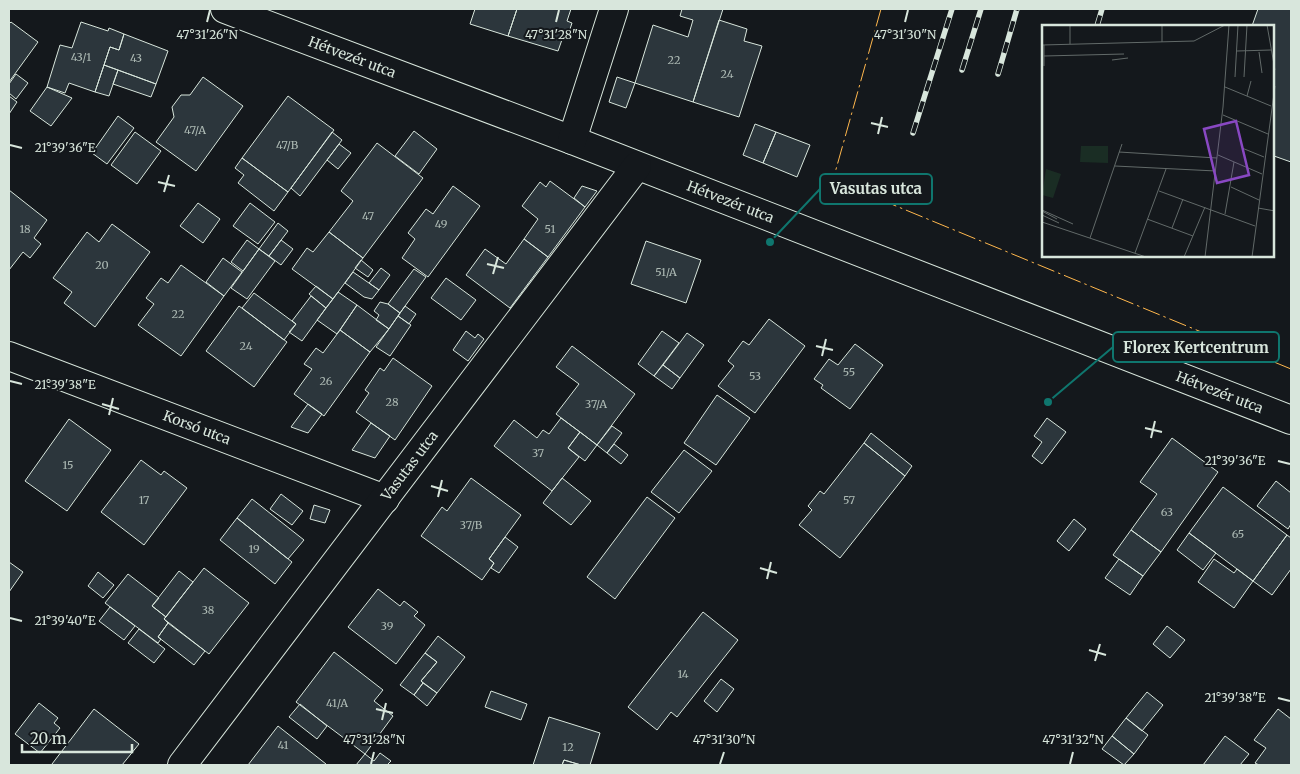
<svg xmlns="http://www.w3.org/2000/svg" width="1300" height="774" viewBox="0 0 1300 774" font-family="Merriweather,serif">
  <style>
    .building { fill: #2c363c; stroke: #d8e6dc }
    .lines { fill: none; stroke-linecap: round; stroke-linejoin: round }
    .minor-casing { stroke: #d8e6dc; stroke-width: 30 }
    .minor { stroke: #14181c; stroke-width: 28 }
    .rail-casing { stroke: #d8e6dc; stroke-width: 5.5 }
    .rail { stroke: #14181c; stroke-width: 4; stroke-dasharray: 11; stroke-linecap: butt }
    .power { stroke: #ffb74d; stroke-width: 1; stroke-dasharray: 18 4 2.5 4; stroke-linecap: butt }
    .ticks { fill: none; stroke: #d8e6dc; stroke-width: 2 }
    .labels { text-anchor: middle; stroke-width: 4; stroke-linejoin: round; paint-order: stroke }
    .number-label { font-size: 11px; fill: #adbab4 }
    .street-label { font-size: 14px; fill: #d8e6dc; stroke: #14181c }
    .inset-road { fill: none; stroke: #626a69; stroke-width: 1 }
    .view { fill: #8948c3; fill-opacity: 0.15; stroke: #8948c3; stroke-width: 2.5 }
    .inset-edge { fill: none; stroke: #d8e6dc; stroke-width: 2.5 }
    .ticks-label { font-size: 12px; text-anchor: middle; fill: #d8e6dc; stroke: #14181c; stroke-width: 4; stroke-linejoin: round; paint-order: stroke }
    .leader { fill: none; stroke: #0f766e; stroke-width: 2 }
    .callout-dot { fill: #0f766e; stroke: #14181c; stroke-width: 2 }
    .callout { fill: #14181c; stroke: #0f766e; stroke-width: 2 }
    .callout-label { font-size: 15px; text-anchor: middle; font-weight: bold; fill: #d8e6dc }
  </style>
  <rect width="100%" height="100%" fill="#14181c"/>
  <path class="building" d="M472,9h45l-9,27 -38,-12 5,-15z
    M517,9h54l-4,12 5,2 -4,12 -4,-1 -6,17 -50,-15z
    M682,9h41l-30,93 -58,-19 18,-58 35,12 5,-17 -13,-4z
    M1258,9h33v153l-17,-6v-130h-22z
    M719,20l28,9 -3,12 18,5 -23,71 -46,-15z
    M11,22l27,20 -29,40v-58z
    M81,22l27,9 1,-3 15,6 -5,16 -9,-3 -15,45 -26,-9 -4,10 -18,-6 13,-42 12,3z
    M124,34l44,17 -12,33 -52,-19 6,-18 9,3z
    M104,65l14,5 -9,26 -14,-4z
    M118,70l38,14 -5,13 -38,-13z
    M16,74l12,9 -12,16 -7,-6v-9z
    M203,77l40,29 -47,65 -40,-29 18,-25 -2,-10 9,-12h9z
    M617,77l18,6 -9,25 -17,-6z
    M47,87l25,11 -21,28 -21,-15z
    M9,96l8,6 -8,12z
    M288,96l46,34 -46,62 -46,-34z
    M118,116l16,12 -27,36 -15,-11z
    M755,124l21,8 -13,31 -20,-8z
    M414,131l23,18 -18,25 -24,-18z
    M135,132l26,19 -24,33 -26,-19z
    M332,132l10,8 -42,56 -9,-8z
    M776,132l34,13 -13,32 -34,-14z
    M377,143l46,35 -60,80 -34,-26 24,-31 -12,-10z
    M339,144l12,9 -13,16 -11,-9z
    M242,158l46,34 -14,19 -36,-28 6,-8 -9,-7z
    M550,181l35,26 -37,50 -24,-18 14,-20 -16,-13 18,-24 6,5z
    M453,186l27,20 -52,71 -26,-19 13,-19 -7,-6 18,-24 7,5z
    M582,186l15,5 -12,16 -11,-9z
    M9,190l38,30 -13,18 7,6 -11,14 -7,-6 -14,18z
    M198,203l22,16 -17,24 -23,-17z
    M250,203l25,19 -17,22 -25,-18z
    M278,223l10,8 -19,25 -10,-7z
    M112,224l38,28 -55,75 -31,-24 8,-11 -19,-14 34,-46 12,10z
    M329,232l34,26 -30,41 -41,-30 15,-21 6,4z
    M524,239l24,18 -38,51 -44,-33 19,-26 21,15z
    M247,240l12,9 -16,22 -12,-9z
    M281,240l12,9 -12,16 -12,-9z
    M646,241l55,19 -15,43 -55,-19z
    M259,249l16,12 -28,38 -16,-11z
    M223,258l19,14 -18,24 -18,-14z
    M361,260l12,10 -5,7 -13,-9z
    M181,265l43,31 -43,60 -43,-31 16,-21 -8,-6 15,-20 7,5z
    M381,268l9,7 -11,15 -10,-7z
    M414,269l12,8 -26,36 -12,-9z
    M353,272l26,18 -7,9 -8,-2 -19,-14z
    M446,278l30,22 -15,20 -30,-22z
    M316,286l17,13 -7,9 -17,-14z
    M338,292l19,13 -20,29 -20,-14z
    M254,293l42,31 -12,16 -42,-32z
    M311,296l15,12 -24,33 -13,-9 7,-8 -4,-3z
    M380,302l8,2 12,9 -11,16 -13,-9 3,-5 -5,-4z
    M357,305l32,24 -19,23 -30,-22z
    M239,306l48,36 -33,45 -48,-36z
    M405,306l11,8 -7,10 -11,-8z
    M398,316l13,9 -21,31 -14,-9z
    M769,319l36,27 -50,67 -37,-27 16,-20 -6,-5 15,-20 6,4z
    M340,330l30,22 -46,64 -30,-22 18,-25 -8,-5 12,-16 7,5z
    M466,331l9,7 3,-4 6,5 -16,22 -15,-11z
    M662,331l17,12 -25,33 -16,-12z
    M687,333l17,12 -24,33 -17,-13z
    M855,344l28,21 -33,44 -29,-21 2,-3 -9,-6 15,-20 9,6z
    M572,346l63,48 -38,51 -41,-31 23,-30 -23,-17z
    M393,358l39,28 -37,54 -39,-28 13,-19 -4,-3 15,-22 4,3z
    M663,365l17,13 -8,11 -18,-13z
    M717,395l33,23 -34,47 -32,-22z
    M308,404l14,10 -14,19 -17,-6z
    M561,418l19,14 -12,16 11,9 -27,34 -58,-45 20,-26 23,18 6,-8 6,4z
    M1047,418l19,14 -24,32 -10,-8 10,-14 -8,-6z
    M69,419l42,31 -44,61 -42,-30z
    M371,423l19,13 -15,22 -23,-8z
    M612,426l10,7 -15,20 -10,-8z
    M580,432l17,13 -12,16 -17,-13z
    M871,433l41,33 -7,10 -41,-33z
    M1172,438l46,34 -57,80 -30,-22 26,-36 -17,-12z
    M864,443l41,33 -65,82 -41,-33 13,-15 -4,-4 12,-15 4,3z
    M614,444l14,11 -7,9 -14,-11z
    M684,450l28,21 -33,42 -28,-21z
    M141,460l20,15 3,-4 23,17 -43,57 -43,-33z
    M471,478l50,37 -32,44 5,4 -12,17 -61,-44 21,-29 5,4z
    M562,478l29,23 -20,24 -28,-22z
    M1276,481l15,12v31l-3,5 -31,-23z
    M1223,487l64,48 -34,46 -64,-48z
    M281,494l22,17 -11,14 -22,-16z
    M647,497l28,21 -60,81 -28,-22z
    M252,499l52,41 -16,19 -51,-41z
    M314,505l16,5 -5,13 -15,-4z
    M237,518l55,44 -17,22 -55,-44z
    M1074,519l12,10 -17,22 -12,-10z
    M1131,530l30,22 -18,24 -30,-21z
    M1189,533l27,20 -13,17 -26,-20z
    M1287,535l4,3v31l-19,26 -19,-14z
    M505,537l13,10 -19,26 -8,-5 3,-5 -5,-4z
    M1119,559l24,17 -13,19 -25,-17z
    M1214,559l20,14 3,-4 16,12 -19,27 -36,-26z
    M9,562l14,10 -14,20z
    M204,568l45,35 -40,51 -45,-35z
    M179,571l14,11 -27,35 -14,-11z
    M98,572l16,13 -11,13 -15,-12z
    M128,574l31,24 -7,8 14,11 -2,2 4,4 -10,14 3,2 -3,4 -53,-40z
    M378,589l22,17 4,-5 14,11 -4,4 11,9 -29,39 -48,-37z
    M110,607l25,19 -11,14 -25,-19z
    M703,612l35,28 -61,77 -6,-5 -14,18 -29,-23z
    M168,623l37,28 -11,14 -36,-28z
    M1167,626l18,14 -15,18 -17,-14z
    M139,629l26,20 -11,14 -26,-20z
    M438,636l27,21 -28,36 -16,-12 16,-19 -12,-9z
    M334,652l49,38 -9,11 19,15 -28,38 -69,-52z
    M425,653l12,9 -16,19 2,2 -9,12 -14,-10z
    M721,679l13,10 -17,23 -13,-11z
    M423,683l14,10 -10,13 -13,-11z
    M491,691l36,13 -6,16 -36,-13z
    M1147,692l16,13 -21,26 -16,-13z
    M39,703l19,15 -4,5 6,5 -20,25 -25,-19z
    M300,704l27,22 -10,13 -28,-22z
    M94,709l45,35 -17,21h-69l-1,-1z
    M1278,709l13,10v46h-32l-4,-2 11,-15 -12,-8z
    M549,717l51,16 -10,32h-9l-17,-5 -2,5h-29z
    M1126,718l22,17 -14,19 -22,-18z
    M278,726l48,38 -1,1h-77z
    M1112,736l22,18 -10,11 -22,-16z
    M1225,736l24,18 -9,11h-37z
    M380,753l11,8 -4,4h-31l9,-11 9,7z
    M564,760l17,5h-19z"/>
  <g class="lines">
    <defs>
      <g id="minor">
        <path id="s1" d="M225,9l347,131 719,280"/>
        <path d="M572,140l42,-131"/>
        <path id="s2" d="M9,356l376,143"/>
        <path id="s3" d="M182,765l455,-599"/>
      </g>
    </defs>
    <use href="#minor" class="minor-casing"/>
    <use href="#minor" class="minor"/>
    <defs>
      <path id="rail" d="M1097,26l5,-17
        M962,70l19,-61
        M998,74l19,-65
        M913,133l39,-124"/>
    </defs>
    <use href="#rail" class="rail-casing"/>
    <use href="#rail" class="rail"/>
    <path class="power" d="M881,9l-48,171 458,189"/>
  </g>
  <path class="ticks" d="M207,22l3,-12M556,22l3,-12M905,22l3,-12M871,123l17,4M878,134l4,-17M10,145l12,3M158,182l17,4M164,192l5,-17M487,264l17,4M493,274l5,-17M816,346l17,4M822,356l4,-17M10,381l12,3M102,404l17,5M109,415l4,-17M1145,428l17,4M1151,438l4,-17M1278,461l12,3M431,486l17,5M438,497l4,-17M760,568l17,5M767,579l4,-17M10,618l12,3M1089,650l17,5M1095,661l5,-17M1278,698l12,3M376,709l17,4M382,720l4,-17M371,764l3,-12M720,764l4,-12M1070,764l3,-12"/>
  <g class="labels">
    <g class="number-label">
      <text x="81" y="61">43/1</text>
      <text x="136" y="62">43</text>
      <text x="674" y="64">22</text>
      <text x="727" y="78">24</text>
      <text x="195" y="134">47/A</text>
      <text x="287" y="149">47/B</text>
      <text x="368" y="220">47</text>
      <text x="441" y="228">49</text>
      <text x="25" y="233">18</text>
      <text x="550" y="233">51</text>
      <text x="102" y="269">20</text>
      <text x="666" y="276">51/A</text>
      <text x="178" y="318">22</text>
      <text x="246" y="350">24</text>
      <text x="849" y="376">55</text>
      <text x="755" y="380">53</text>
      <text x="326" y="385">26</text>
      <text x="392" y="406">28</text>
      <text x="596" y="408">37/A</text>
      <text x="538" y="457">37</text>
      <text x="68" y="469">15</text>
      <text x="144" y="504">17</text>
      <text x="849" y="504">57</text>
      <text x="1167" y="516">63</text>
      <text x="471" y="529">37/B</text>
      <text x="1238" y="538">65</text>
      <text x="254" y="553">19</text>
      <text x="208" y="614">38</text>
      <text x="387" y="630">39</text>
      <text x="683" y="678">14</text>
      <text x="337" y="707">41/A</text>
      <text x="283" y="749">41</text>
      <text x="568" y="751">12</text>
    </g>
    <g class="street-label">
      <text dy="5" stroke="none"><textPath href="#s1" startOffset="136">Hétvezér utca</textPath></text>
      <text dy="5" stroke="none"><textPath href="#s1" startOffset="541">Hétvezér utca</textPath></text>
      <text dy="5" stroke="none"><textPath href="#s1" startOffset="1066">Hétvezér utca</textPath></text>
      <text dy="5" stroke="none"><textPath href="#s2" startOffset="201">Korsó utca</textPath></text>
      <text dy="5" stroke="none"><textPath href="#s3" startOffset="376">Vasutas utca</textPath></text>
    </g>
  </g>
  <g transform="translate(1042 25)">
    <rect width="232" height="232" fill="#14181c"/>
    <path d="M39,121h27v17l-28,-1zM4,144l15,5 -8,24 -11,-3z" fill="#1a2d24"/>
    <path class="inset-road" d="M28,0v19M120,0v17M225,0l8,45M0,20l152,-4 31,-16M2,20v21M195,26l34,-1M217,27l3,21M2,31l80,-2M70,35l16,-2M193,52l3,-52M202,52l3,-52M183,62l46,19M205,71l4,-15M181,90l45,19M200,123l22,9M77,127l98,6M176,130l44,19M73,141l101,5M189,162l28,13M117,166l96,35M216,183l17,3M0,185l31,14M0,186l15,8M183,189l9,-52M0,190l17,8M105,194l46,17M0,197l104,35M130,203l11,-29M48,213l32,-94M93,228l31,-84M142,232l21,-50M163,232l18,-150 6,-82M210,232l23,-171"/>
    <path class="view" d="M194,96l13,54 -32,8 -13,-54z"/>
    <rect width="232" height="232" class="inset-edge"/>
  </g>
  <g class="ticks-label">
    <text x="207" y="39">47°31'26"N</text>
    <text x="556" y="39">47°31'28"N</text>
    <text x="905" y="39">47°31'30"N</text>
    <text x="65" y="152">21°39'36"E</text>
    <text x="65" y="389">21°39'38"E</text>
    <text x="1235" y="465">21°39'36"E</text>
    <text x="65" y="625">21°39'40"E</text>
    <text x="1235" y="702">21°39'38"E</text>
    <text x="374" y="744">47°31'28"N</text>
    <text x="724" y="744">47°31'30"N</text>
    <text x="1073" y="744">47°31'32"N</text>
  </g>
  <path class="leader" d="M770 242L820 189M1048 402L1113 347"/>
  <g class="callout-dot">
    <circle cx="770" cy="242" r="5"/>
    <circle cx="1048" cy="402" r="5"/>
  </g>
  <g class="callout">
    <rect x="820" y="174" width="112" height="30" rx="5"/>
    <rect x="1113" y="332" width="166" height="30" rx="5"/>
  </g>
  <g class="callout-label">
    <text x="876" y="194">Vasutas utca</text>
    <text x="1196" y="353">Florex Kertcentrum</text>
  </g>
  <rect width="1300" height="774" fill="none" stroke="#d8e6dc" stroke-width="20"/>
  <path d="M22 744v8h110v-8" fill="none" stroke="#d8e6dc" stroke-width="2.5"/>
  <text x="30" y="744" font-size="15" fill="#d8e6dc" stroke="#14181c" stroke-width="4" paint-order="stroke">20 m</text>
</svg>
